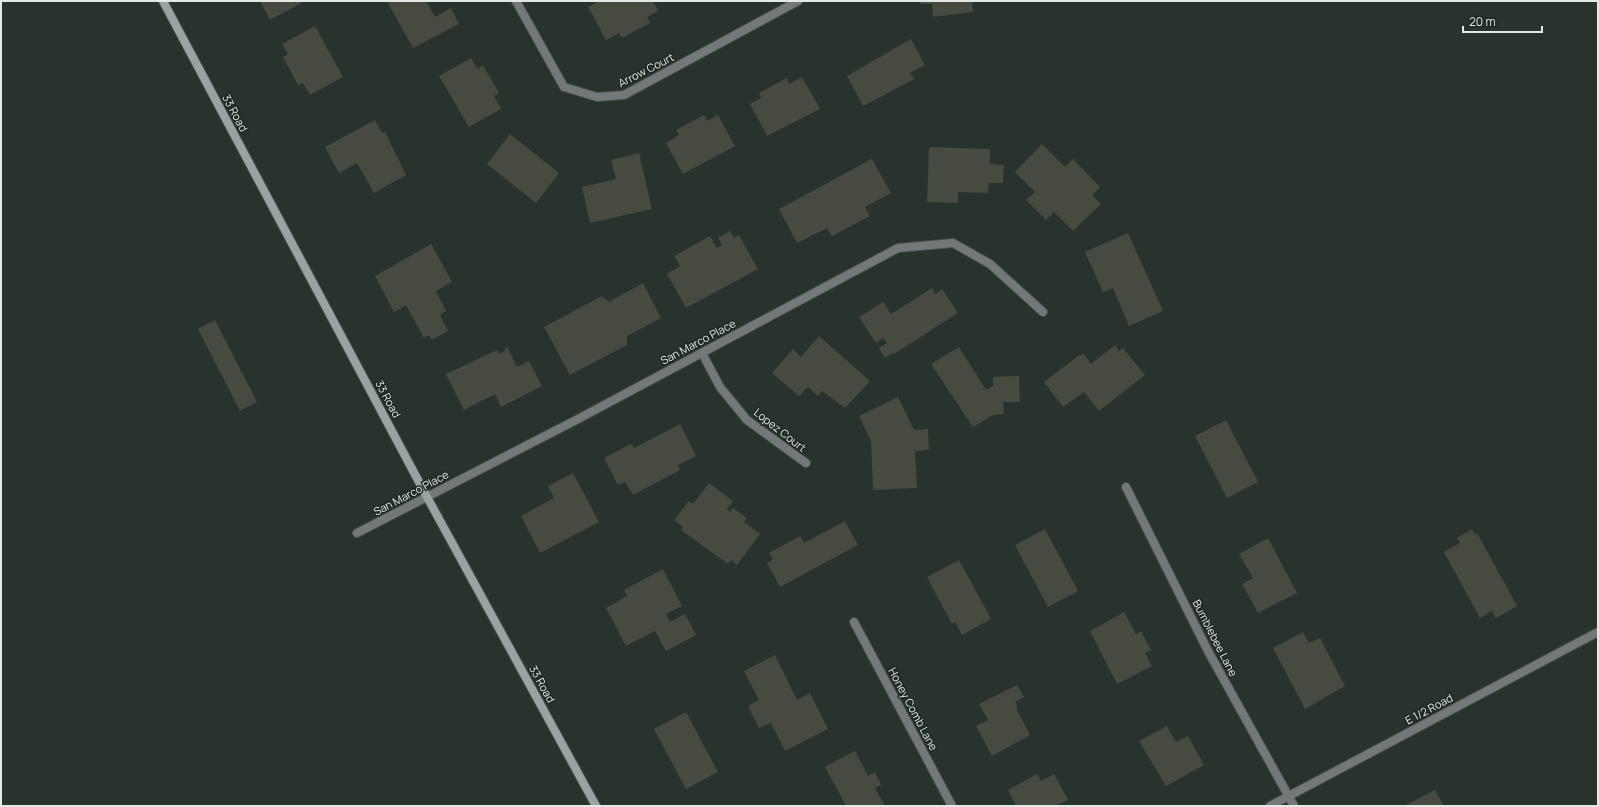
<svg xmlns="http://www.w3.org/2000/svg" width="1599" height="807" viewBox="0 0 1599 807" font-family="Manrope,sans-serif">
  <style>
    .building { fill: #464a41 }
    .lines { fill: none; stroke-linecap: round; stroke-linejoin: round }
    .minor-casing { stroke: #47504a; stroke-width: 10 }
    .tertiary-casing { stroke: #47504a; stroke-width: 10 }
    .secondary-casing { stroke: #47504a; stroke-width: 10 }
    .minor { stroke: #737979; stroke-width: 8 }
    .tertiary { stroke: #737979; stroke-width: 8 }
    .secondary { stroke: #99a3a2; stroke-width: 8 }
    .labels { text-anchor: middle; stroke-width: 3; stroke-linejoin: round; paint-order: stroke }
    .street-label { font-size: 11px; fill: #e3e9e5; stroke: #1f2923 }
  </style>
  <rect width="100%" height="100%" fill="#29332d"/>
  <path class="building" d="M260,1h45l-35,19z
    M387,1h39l9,16 16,-9 8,16 -46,24z
    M600,1h53l5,10 -11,6 3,6 -28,15 -3,-5 -13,7 -18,-33z
    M920,1h52l1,11 -40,5 -1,-13h-12z
    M315,26l28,51 -33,18 -7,-12 -5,2 -15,-28 5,-3 -6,-10z
    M911,39l14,26 -15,8 4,6 -51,27 -16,-30z
    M471,58l7,11 5,-4 16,28 -5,3 7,13 -32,18 -30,-51z
    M802,77l18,32 -53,27 -17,-32 11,-6 -2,-5 28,-15 2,6z
    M704,115l3,6 11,-6 17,31 -52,28 -17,-31 13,-8 -3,-5z
    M375,120l7,13 3,-1 21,43 -32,18 -17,-30 -18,10 -14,-26z
    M510,134l49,39 -23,30 -49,-39z
    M1042,144l23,23 8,-8 27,28 -8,8 9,9 -28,27 -19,-19 -8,8 -20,-20 9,-8 -20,-20z
    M929,147l61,2v15l14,1 -1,18h-14l-1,10 -30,-1v11l-31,-1z
    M639,153l13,56 -62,14 -8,-36 34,-8 -5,-19z
    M872,159l19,34 -26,14 5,9 -38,20 -5,-8 -30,15 -18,-34z
    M730,231l4,7 5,-3 19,34 -72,39 -19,-34 13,-8 -6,-10 36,-20 7,12 5,-3 -4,-7z
    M1128,233l35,78 -34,15 -16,-38 -10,4 -18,-40z
    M431,244l21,38 -16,9 10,20 -6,4 8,16 -16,9 -3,-5 -5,3 -18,-33 -12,7 -19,-36z
    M643,283l18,35 -34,18v9l-57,30 -26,-48 58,-31 7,6z
    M932,288l3,6 7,-5 16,24 -64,41 -1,-1 -8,5 -6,-10 8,-5 -4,-5 -7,5 -17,-26 24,-15 8,12z
    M215,320l42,82 -17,9 -42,-82z
    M819,336l51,45 -25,27 -23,-17 -4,5 -10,-9 -9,9 -27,-23 21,-24 8,8z
    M1115,345l4,6 4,-3 22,27 -46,36 -15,-19 -21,15 -19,-25 34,-26 6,-2 7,10z
    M507,347l10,20 12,-6 13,25 -41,21 -6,-13 -31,16 -18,-36 51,-24 2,4 7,-4 -1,-2z
    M959,347l27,43 7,-4v-9l26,-1 1,26h-17l1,12 -11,1 -20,12 -42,-63z
    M898,397l16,33 14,-1 1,21 -14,1 2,37 -44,2 -2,-49 -12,-25z
    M1226,420l32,62 -31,16 -32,-62z
    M680,424l16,32 -18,9 2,5 -47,25 -8,-13 -7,3 -14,-27 27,-14 3,4z
    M573,473l26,49 -59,31 -19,-37 33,-18 -6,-12z
    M709,483l24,18 -6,8 3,3 3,-4 14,10 -3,4 16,12 -23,31 -6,-5 -3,4 -47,-34 2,-3 -9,-7 15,-19 4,3z
    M845,521l13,24 -78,42 -13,-24 6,-4 -4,-6 31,-17 4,7z
    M1045,529l33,62 -30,16 -33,-62z
    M1472,529l3,6 2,-2 40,73 -21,12 -4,-7 -12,7 -36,-66 16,-9 -3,-5z
    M1268,538l29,55 -39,20 -16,-29 11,-6 -14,-24z
    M959,560l32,59 -29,16 -7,-13 -3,2 -25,-47z
    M663,569l19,37 -16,8 4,8 15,-8 11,21 -30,16 -11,-20 -29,15 -20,-38 21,-12 -3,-6z
    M1124,612l12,22 5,-3 10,19 -6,3 7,13 -35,18 -27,-53z
    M1303,632l6,11 11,-5 25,48 -40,23 -32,-61z
    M775,655l22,45 13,-7 18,36 -43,22 -14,-28 -12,5 -11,-22 11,-6 -15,-29z
    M1017,685l7,12 -9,5 3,5 -2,1 14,27 -38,21 -16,-30 12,-6 -9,-16z
    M686,712l32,60 -32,17 -32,-60z
    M1167,726l9,16 12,-6 16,29 -38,21 -27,-45z
    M855,751l13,25 7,-4 6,13 -6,3 10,18h-39l-21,-39z
    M1037,774l4,7 13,-7 14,26 -12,6h-40l-8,-16z
    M1435,790l9,16h-40z"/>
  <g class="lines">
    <defs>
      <path id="minor" d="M516,1l48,86 33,10 27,-2 174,-94
        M702,353l18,34 27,33 59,43
        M1126,487l82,164 86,155
        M357,533l221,-114 320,-171 55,-5 37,21 53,48
        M854,622l98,184"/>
      <path id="tertiary" d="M1270,806l328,-174"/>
      <path id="secondary" d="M163,1l264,496 169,309"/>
    </defs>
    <use href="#minor" class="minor-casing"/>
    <use href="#tertiary" class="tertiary-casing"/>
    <use href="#secondary" class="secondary-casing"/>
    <use href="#minor" class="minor"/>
    <use href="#tertiary" class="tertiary"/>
    <use href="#secondary" class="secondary"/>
  </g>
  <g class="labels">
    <g class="street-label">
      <text transform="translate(646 70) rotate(-27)" y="4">Arrow Court</text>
      <text transform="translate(235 113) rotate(62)" y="4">33 Road</text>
      <text transform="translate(698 342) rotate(-28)" y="4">San Marco Place</text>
      <text transform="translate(388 399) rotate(62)" y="4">33 Road</text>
      <text transform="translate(780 430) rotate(38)" y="4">Lopez Court</text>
      <text transform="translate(411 493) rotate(-28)" y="4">San Marco Place</text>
      <text transform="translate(1215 638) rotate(63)" y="4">Bumblebee Lane</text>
      <text transform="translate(542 684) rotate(61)" y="4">33 Road</text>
      <text transform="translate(913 709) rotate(62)" y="4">Honey Comb Lane</text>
      <text transform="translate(1429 709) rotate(-28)" y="4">E 1/2 Road</text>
    </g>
  </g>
  <rect width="1599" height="807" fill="none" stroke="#e3e9e5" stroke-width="4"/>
  <path d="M1463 26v6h79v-6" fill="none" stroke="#e3e9e5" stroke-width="2"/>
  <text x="1469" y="26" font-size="12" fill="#e3e9e5" stroke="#1f2923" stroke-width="3" paint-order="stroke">20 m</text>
</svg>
